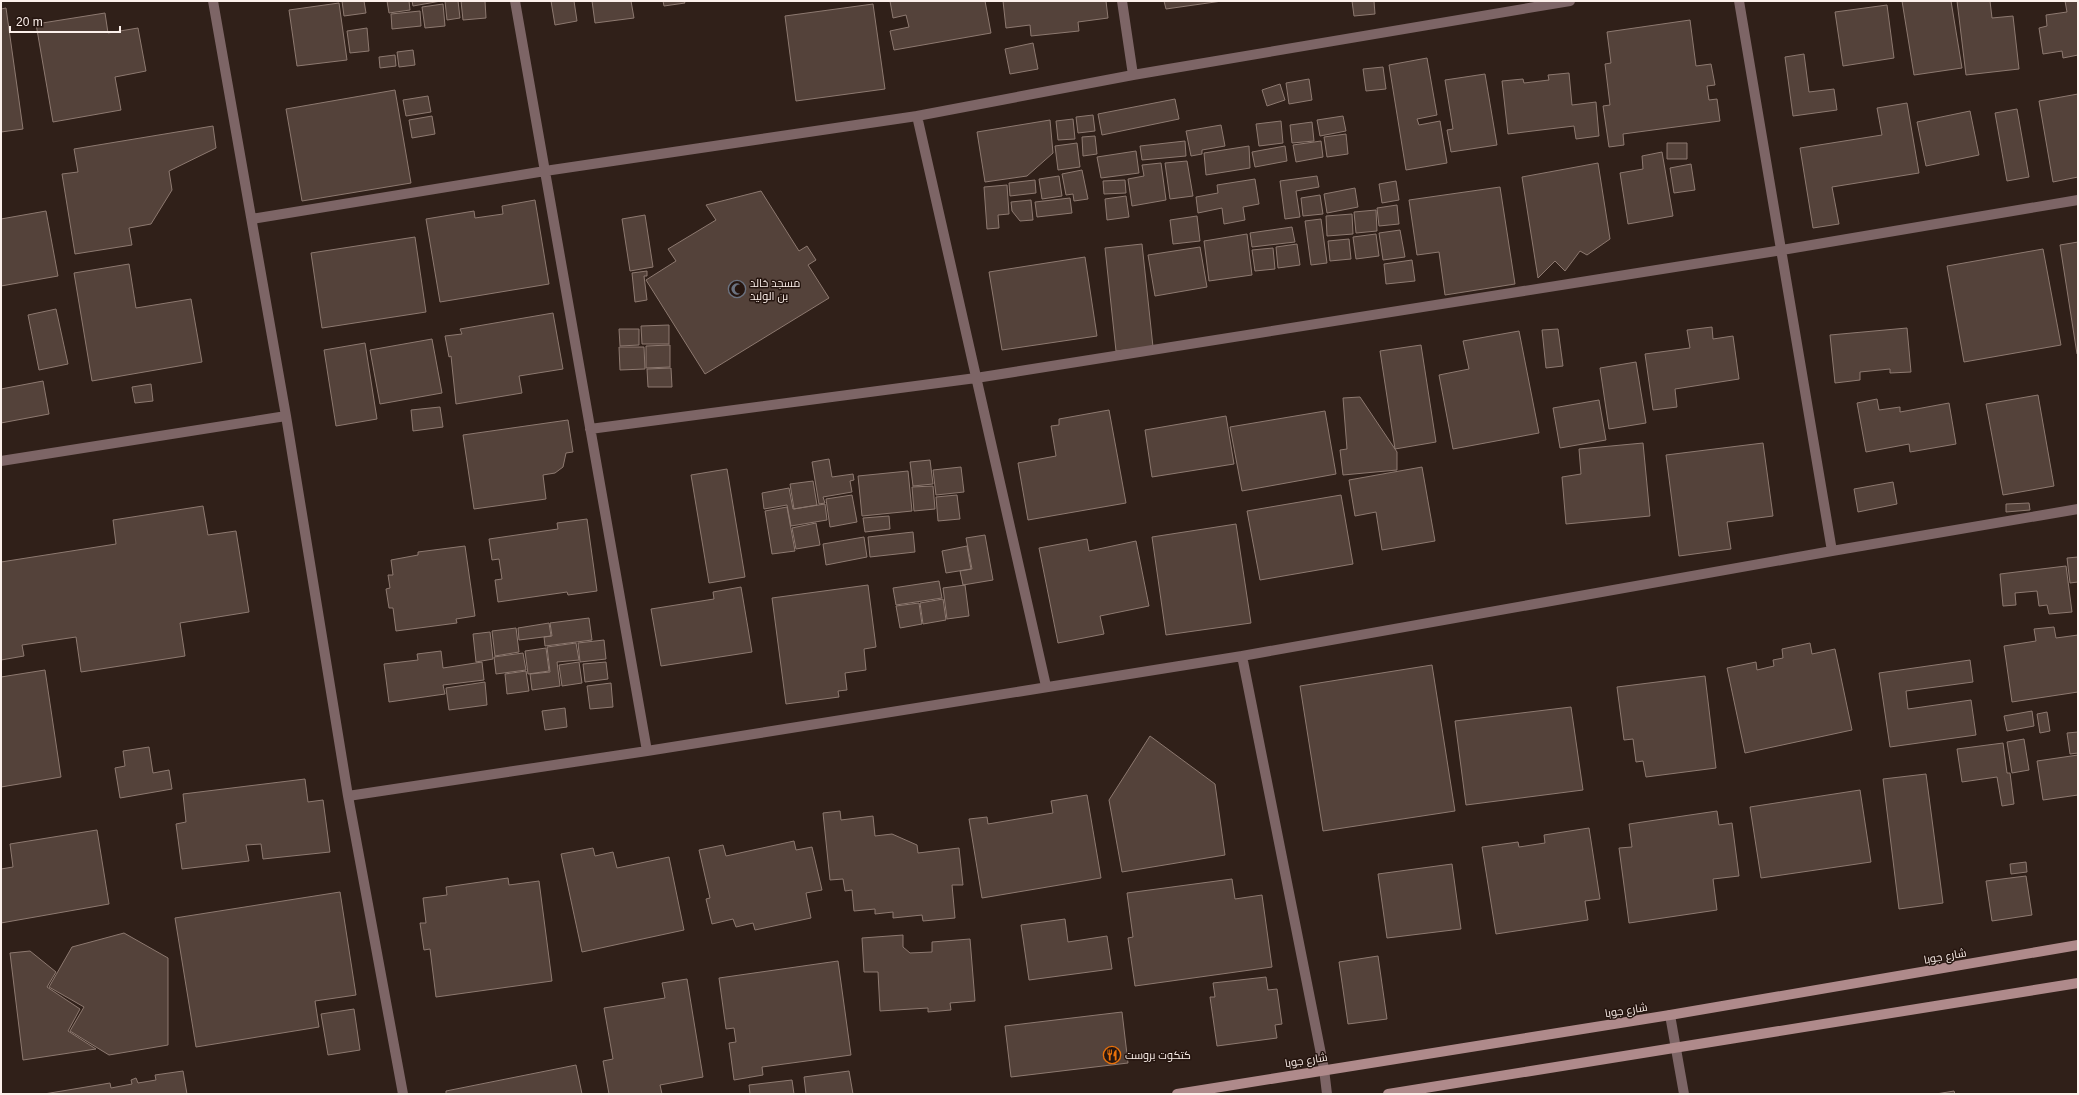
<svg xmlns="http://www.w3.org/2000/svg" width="2079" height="1095" viewBox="0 0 2079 1095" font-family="Arial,Cairo,sans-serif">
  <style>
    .building { fill: #54423a; stroke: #8d7970 }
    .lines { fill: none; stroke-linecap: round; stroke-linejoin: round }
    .street { stroke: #7d6566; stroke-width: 10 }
    .secondary { stroke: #af8a8b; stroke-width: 10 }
    .labels { text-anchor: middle; stroke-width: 3; stroke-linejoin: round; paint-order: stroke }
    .poi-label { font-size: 11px; fill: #fcf0eb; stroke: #261610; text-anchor: start }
    .street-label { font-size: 11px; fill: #fcf0eb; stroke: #261610 }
  </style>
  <rect width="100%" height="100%" fill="#302019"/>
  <path class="building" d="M342,1h22l2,12 -22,3z
    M387,1h22l1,9 -21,3z
    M412,1h29l-28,5z
    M445,1h13l2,17 -13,2z
    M461,1h24l1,17 -23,2z
    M551,1h23l3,20 -22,4z
    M592,1h39l3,17 -39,5z
    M663,1h21l1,2 -21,3z
    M890,1h95l6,32 -97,17 -4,-19 19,-4 -3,-12 -13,3z
    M1003,1h103l2,17 -30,4 1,9 -48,5 -1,-11 -24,3z
    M1164,1h58l-56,8z
    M1352,1h22l1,13 -21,2z
    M1902,1h49l11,67 -48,7z
    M1957,1h33l2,17 21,-2 6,53 -53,6z
    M2065,1h13v54l-15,3 -1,-7 -19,3 -4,-26 8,-2 -1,-11 21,-3z
    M339,3l8,57 -50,6 -8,-56z
    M443,4l2,22 -20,2 -3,-21z
    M873,4l12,85 -89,12 -11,-85z
    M1887,5l7,53 -51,8 -8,-54z
    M6,8l17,121 -22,3v-123z
    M420,11l1,15 -29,3 -1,-15z
    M105,13l3,20 30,-5 8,43 -31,6 6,33 -68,12 -17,-98z
    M1690,20l6,46 15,-2 4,21 -8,1 2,14 8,-1 3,22 -97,13 1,11 -15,2 -6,-41 7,-1 -5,-41 6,-1 -4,-31z
    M367,28l2,23 -19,2 -3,-22z
    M1033,43l5,26 -28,5 -5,-25z
    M413,50l2,15 -16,2 -2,-15z
    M1804,54l5,38 25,-3 3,21 -44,6 -8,-59z
    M395,55l1,11 -16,2 -1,-11z
    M1427,58l10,57 -20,4 2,6 21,-4 7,42 -41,7 -17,-105z
    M1383,67l3,22 -20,2 -3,-22z
    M1569,73l3,32 24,-3 3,34 -23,3 -2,-13 -66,8 -6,-53 21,-2 1,4 25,-3 -1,-5z
    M1485,74l12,71 -46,7 -4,-22 6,-1 -8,-49z
    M1309,79l3,21 -23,4 -3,-21z
    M1280,84l5,16 -18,6 -5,-16z
    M395,90l16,93 -109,18 -16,-92z
    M2078,94v83l-25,5 -14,-81z
    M428,96l3,16 -25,4 -3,-16z
    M1175,99l4,20 -77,16 -4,-21z
    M1907,103l12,70 -87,14 7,37 -26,4 -13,-80 82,-13 -5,-27z
    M2017,109l12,68 -22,4 -12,-68z
    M1970,111l9,44 -53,11 -9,-44z
    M1093,115l2,16 -17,2 -2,-16z
    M432,116l3,18 -23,4 -3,-18z
    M1343,116l3,15 -26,5 -3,-16z
    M1073,119l2,20 -17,1 -2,-19z
    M1050,120l3,33 -26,23 -42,6 -8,-50z
    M1281,121l2,22 -24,3 -3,-22z
    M1312,122l2,19 -22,2 -2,-18z
    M1221,125l4,21 -23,4v4l-11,2 -5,-25z
    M213,126l3,22 -47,23 3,19 -21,34 -22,4 3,17 -57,9 -13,-80 16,-2 -4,-23z
    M1346,134l2,20 -21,3 -3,-20z
    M1095,136l2,18 -14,2 -1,-19z
    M1185,141l1,15 -44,4 -2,-14z
    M1321,141l2,16 -27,5 -3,-17z
    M1077,143l3,24 -22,3 -3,-24z
    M1667,143h20v16h-20z
    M1249,146l1,22 -44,7 -2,-22z
    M1285,146l2,15 -32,6 -3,-15z
    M1136,151l3,22 -38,5 -4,-21z
    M1662,152l11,64 -45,8 -8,-51 23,-4 -1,-13z
    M1187,161l6,35 -23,3 -5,-36z
    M1161,163l5,37 -34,6 -4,-27 16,-3 -2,-11z
    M1598,163l12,76 -23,16 -7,-4 -15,20 -10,-10 -17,17 -16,-101z
    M1691,164l4,26 -21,3 -4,-25z
    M1082,170l6,29 -14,2 -1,-7 -7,1 -4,-21z
    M1059,176l3,20 -20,3 -3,-20z
    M1317,176l2,11 -23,4 4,26 -15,2 -5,-38z
    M1255,179l4,25 -16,3 2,13 -21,4 -2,-16 -24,5 -2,-16 22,-4 -1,-8z
    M1035,180l1,13 -26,3 -1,-13z
    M1125,180l1,13 -22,1 -1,-13z
    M1396,181l3,19 -17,3 -3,-19z
    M1007,185l2,29 -11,1 1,13 -12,1 -3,-42z
    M1500,187l15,97 -70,11 -6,-43 -22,3 -8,-55z
    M1355,188l3,19 -31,6 -3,-19z
    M761,191l38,60 8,-5 9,14 -8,5 21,33 -124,76 -59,-94 30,-19 -8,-12 48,-29 -10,-15z
    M1320,195l3,19 -20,2 -2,-18z
    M1126,196l3,21 -22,3 -2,-21z
    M1070,198l2,15 -35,4 -2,-15z
    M535,200l14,84 -109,18 -14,-83 48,-8 1,7 28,-4 -1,-8z
    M1031,200l2,20 -13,1 -8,-10 -1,-9z
    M1397,205l2,19 -20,2 -2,-18z
    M1376,210l1,21 -21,2 -2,-21z
    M46,211l12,65 -57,10v-67z
    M1352,214l1,20 -26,2 -1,-20z
    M645,215l8,52 -23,4 -8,-52z
    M1197,216l3,25 -27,3 -3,-24z
    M1321,219l6,44 -16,2 -6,-44z
    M1292,227l3,15 -43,5 -2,-14z
    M1400,230l5,27 -22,3 -4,-27z
    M1247,234l5,41 -43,6 -5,-40z
    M1376,234l3,22 -23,3 -3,-22z
    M415,237l11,75 -104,16 -11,-75z
    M1349,239l2,20 -21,2 -2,-20z
    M2078,242v112h-1l-17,-109z
    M1142,244l11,103 -37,4 -11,-103z
    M1297,244l3,21 -22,3 -2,-21z
    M1200,247l7,40 -52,9 -7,-41z
    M1273,248l2,21 -20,2 -3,-21z
    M2043,249l18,96 -97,17 -17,-96z
    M1085,257l12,79 -95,14 -13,-78z
    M1412,260l3,21 -29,3 -2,-20z
    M129,264l7,44 55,-9 11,63 -110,19 -18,-108z
    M647,271v5h-3l3,24 -12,2 -3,-29z
    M56,309l12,55 -29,6 -11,-55z
    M553,313l10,56 -44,7 3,17 -66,11 -5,-48 -2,1 -4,-21 17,-2 -2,-5z
    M669,325v19h-27l-1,-18z
    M1712,327l1,12 20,-3 6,43 -64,10 2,18 -24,3 -8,-56 45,-6 -3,-18z
    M1907,328l4,44 -21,1v-4l-30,3v8l-25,3 -5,-48z
    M619,329h20v16l-19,1z
    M1558,329l5,37 -17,2 -4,-38z
    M1519,331l20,102 -86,16 -14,-74 30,-6 -6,-28z
    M432,339l10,54 -62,11 -10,-54z
    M365,343l12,76 -41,7 -12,-76z
    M670,345v22l-24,1v-22z
    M1421,345l15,97 -41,7 -15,-98z
    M619,347h25l1,22 -25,1z
    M1636,362l10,61 -37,6 -9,-61z
    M671,368l1,19h-24l-1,-18z
    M43,381l6,33 -48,9v-34z
    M151,384l2,17 -18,2 -3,-16z
    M2038,395l16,91 -51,9 -17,-91z
    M1360,397l37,55v18l-54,5 -3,-25 7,-1 -4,-51z
    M1877,399l2,11 21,-3v5l49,-9 7,41 -46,8 -1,-8 -43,8 -9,-49z
    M1599,400l7,40 -46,8 -7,-40z
    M440,407l3,20 -30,4 -2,-21z
    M1109,410l17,93 -98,17 -10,-57 38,-7 -5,-30 8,-1v-6z
    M1325,411l11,63 -94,17 -12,-64z
    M1226,416l8,48 -82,13 -7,-47z
    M568,420l5,32 -7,1 -3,14 -8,6 -12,2 3,24 -72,10 -11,-74z
    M1643,443l7,73 -84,8 -4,-47 19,-3 -2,-25z
    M1763,443l10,73 -46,6 4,27 -52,7 -13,-101z
    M829,459l3,18 21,-3 1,6 -4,1 2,11 -29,5 2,6 -6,1 -7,-42z
    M930,460l3,24 -20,2 -3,-24z
    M961,467l3,25 -28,3 -3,-25z
    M1422,467l13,74 -53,9 -6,-38 -21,4 -6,-36z
    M727,469l18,108 -36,6 -18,-108z
    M908,471l4,40 -50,5 -4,-40z
    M813,481l4,24 -23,4 -4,-25z
    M1893,482l4,22 -39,8 -4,-23z
    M933,486l2,23 -21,2 -2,-24z
    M789,488l4,21 32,-5 2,16 -36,6 -4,-21 -23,4 -2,-16z
    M852,495l5,27 -27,5 -4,-28z
    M957,495l3,24 -22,2 -2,-24z
    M1341,495l12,69 -93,16 -13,-69z
    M2029,503l1,7 -24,2v-8z
    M203,506l5,29 28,-4 13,81 -69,11 5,33 -104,16 -5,-35 -54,8 2,11 -23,4v-98l115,-18 -3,-24z
    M787,507l8,44 -23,3 -7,-43z
    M889,516l1,13 -25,3 -2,-14z
    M587,519l10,72 -29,4 -1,-3 -69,10 -3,-22 7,-1 -3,-20 -7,1 -3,-21 69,-10 -1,-6z
    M816,523l4,22 -24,4 -4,-21z
    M1236,524l15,99 -85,12 -14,-98z
    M913,532l2,20 -45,5 -2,-20z
    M985,535l8,45 -30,5 -3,-14 12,-2 -6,-31z
    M864,537l3,20 -41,8 -3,-21z
    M1087,539l2,12 47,-10 13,65 -49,10 4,18 -46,9 -19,-95z
    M465,546l10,70 -19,3 1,4 -61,8 -3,-23h-4l-3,-19 4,-1 -2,-13h5l-2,-15 27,-5v-3z
    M967,546l4,23 -25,4 -4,-22z
    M2078,557v25l-8,1 -3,-25z
    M2066,566l6,46 -23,2 -2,-9 -8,1 -2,-15 -22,2 1,12 -13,1 -3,-32z
    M939,581l3,17 -46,7 -3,-17z
    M868,585l8,62 -12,2 2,21 -21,3 2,17 -9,1 1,6 -53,7 -14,-106z
    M965,585l4,31 -22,3 -4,-31z
    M741,587l11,65 -91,14 -10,-57 63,-10 -1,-7z
    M943,599l3,21 -23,4 -3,-21z
    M919,603l3,21 -22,4 -4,-22z
    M589,618l3,22 -47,6 -1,-9 8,-1 -2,-13z
    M549,623l2,13 -32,4 -1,-12z
    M2054,627l2,11 22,-3v57l-66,10 -8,-56 32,-5 -2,-12z
    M516,628l3,24 -24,4 -3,-25z
    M490,632l3,27 -17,3 -3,-28z
    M604,640l2,19 -26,3 -2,-19z
    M576,643l3,17 -22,2 3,24 -28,4 -2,-16 20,-2 -3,-25z
    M1810,643l2,11 23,-5 17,81 -107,23 -18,-85 29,-6 1,8 17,-4 -1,-6 10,-2 -1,-9z
    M546,648l3,23 -21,3 -3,-23z
    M441,651l2,17 39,-6 2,18 -41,5 2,9 -56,8 -5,-38 34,-4 -1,-6z
    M523,653l3,17 -30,4 -2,-17z
    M1970,660l3,22 -67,9 2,18 63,-9 5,35 -86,12 -11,-74z
    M579,662l3,21 -20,3 -3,-21z
    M606,662l2,17 -23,3 -2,-18z
    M1432,665l23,146 -132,20 -23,-145z
    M45,670l16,107 -60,10v-110z
    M526,671l3,20 -22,3 -2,-20z
    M1705,676l11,92 -70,9 -3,-16 -7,1 -3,-23 -9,1 -7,-53z
    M485,682l2,23 -38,5 -3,-22z
    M611,683l2,24 -23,2 -3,-23z
    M1571,707l12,83 -117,15 -11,-84z
    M565,708l2,19 -22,3 -3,-19z
    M2032,711l2,15 -27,5 -3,-15z
    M2047,712l3,19 -10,2 -3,-19z
    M2078,732v21l-8,1 -3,-21z
    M1150,736l65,48 10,71 -103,17 -13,-72z
    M2024,739l5,31 -17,3 -5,-31z
    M2003,743l4,30h3l4,31 -12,2 -5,-29 -35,5 -5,-33z
    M149,747l4,26 16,-3 3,19 -52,9 -5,-30 10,-2 -2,-15z
    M2078,755v40l-35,5 -6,-39z
    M1926,774l17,129 -44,6 -16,-130z
    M305,779l3,23 15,-2 7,52 -67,7 -2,-15 -15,1 3,16 -67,8 -6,-45 10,-2 -3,-28z
    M1860,790l11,72 -110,16 -11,-71z
    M1087,795l14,83 -119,20 -13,-79 18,-2 1,7 65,-11 -2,-12z
    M840,811l1,9 32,-4 2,20 17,-2 25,11 1,8 41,-5 4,37h-11l3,33 -32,3 -1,-6 -29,3v-6l-18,2v-5l-21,2 -2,-21 -7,1 -2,-12 -13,1 -7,-67z
    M1717,811l2,14 13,-2 7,53 -26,3 4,31 -88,13 -10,-75 13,-1 -3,-23z
    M1589,828l11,71 -15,2 3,19 -92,14 -14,-87 36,-5 1,5 26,-4 -1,-8z
    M97,830l12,74 -108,19v-54l12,-2 -3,-23z
    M794,841l2,9 16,-3 10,43 -16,3 5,25 -56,12 -2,-7 -17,4 -3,-8 -21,5 -6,-25 4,-1 -11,-48 24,-5 3,11z
    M593,848l2,8 18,-4 4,16 52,-11 15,73 -102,22 -21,-98z
    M2026,862l1,10 -16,2 -1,-10z
    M1452,864l9,65 -74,9 -9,-64z
    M2026,876l6,39 -40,6 -6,-40z
    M508,878l1,7 30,-4 13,100 -116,16 -6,-48 -6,1 -4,-27h6l-3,-25 24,-3 -1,-8z
    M1232,879l3,20 27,-4 10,72 -137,19 -7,-48 5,-1 -6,-44z
    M340,892l16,103 -41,6 4,26 -123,20 -21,-129z
    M1065,919l3,23 39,-6 5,33 -83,11 -8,-55z
    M124,933l44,25v87l-59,10 -39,-24 14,-24 -35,-20 23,-40z
    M903,935v12l7,6 22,-1v-10l38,-3 5,62 -25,2 1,7 -23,2v-4l-48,3 -2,-39h-14l-2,-34z
    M30,951l26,21 -9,15 33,22 -12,22 28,18 -73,11 -13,-107z
    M1378,956l9,63 -39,5 -9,-62z
    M838,961l13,94 -89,12 1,8 -29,5 -5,-37 7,-1 -2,-14 -8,1 -7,-51z
    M1266,977l2,13 9,-1 5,35 -7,1 2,13 -60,8 -7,-49h5l-2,-14z
    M687,979l16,98 -43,8 2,9h-53l-6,-33 10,-2 -9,-51 61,-10 -3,-15z
    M354,1009l6,41 -32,5 -7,-41z
    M1122,1012l6,51 -117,14 -6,-51z
    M576,1065l6,29h-136v-3z
    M183,1071l4,23h-143l66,-11 1,5 21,-4 -1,-4 5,-2 2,5 18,-3 -1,-5z
    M849,1071l4,23h-47l-2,-17z
    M792,1080l2,14h-44l-1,-9z
    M1954,1091l1,3h-19z"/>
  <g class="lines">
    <path class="street" d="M213,1l73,415 62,380 55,298
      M515,1l132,750
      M1122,1l11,74
      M1739,1l93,550
      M917,116l129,570
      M252,219l293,-48 372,-55 216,-41 437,-74
      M590,429l386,-51 806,-128 296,-50
      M1,461l285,-45
      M1242,656l82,413 3,25
      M348,796l299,-45 595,-95 590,-105 246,-42
      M1670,1015l14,79"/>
    <path class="secondary" d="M1177,1094l493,-79 408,-70
      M1388,1094l690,-111"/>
  </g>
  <defs>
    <symbol id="mosque-ring" viewBox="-11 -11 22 22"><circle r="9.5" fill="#261610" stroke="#6b7280" stroke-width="1.5"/><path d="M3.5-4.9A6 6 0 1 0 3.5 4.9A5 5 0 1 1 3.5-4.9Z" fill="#6b7280"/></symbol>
    <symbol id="restaurant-ring" viewBox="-11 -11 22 22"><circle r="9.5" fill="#261610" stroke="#e8710a" stroke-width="1.5"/><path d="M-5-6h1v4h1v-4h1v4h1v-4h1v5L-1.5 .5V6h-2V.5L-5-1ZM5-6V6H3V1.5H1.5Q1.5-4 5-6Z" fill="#e8710a"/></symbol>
  </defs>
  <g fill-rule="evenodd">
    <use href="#mosque-ring" x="727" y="279" width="20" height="20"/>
    <use href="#restaurant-ring" x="1102" y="1045" width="20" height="20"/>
  </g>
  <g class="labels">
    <g class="poi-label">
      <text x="750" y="287">مسجد خالد<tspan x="750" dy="13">بن الوليد</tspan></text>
      <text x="1125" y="1059">كتكوت بروست</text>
    </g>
    <g class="street-label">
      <text transform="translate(1945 956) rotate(-10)" y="4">شارع جوبا</text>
      <text transform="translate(1626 1010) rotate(-9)" y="4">شارع جوبا</text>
      <text transform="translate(1306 1060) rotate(-9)" y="4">شارع جوبا</text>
    </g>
  </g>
  <rect width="2079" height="1095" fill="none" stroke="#fcf0eb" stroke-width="4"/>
  <path d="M10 26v6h110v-6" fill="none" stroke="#fcf0eb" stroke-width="2"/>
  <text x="16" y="26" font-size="12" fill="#fcf0eb" stroke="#261610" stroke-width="3" paint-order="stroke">20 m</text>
</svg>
